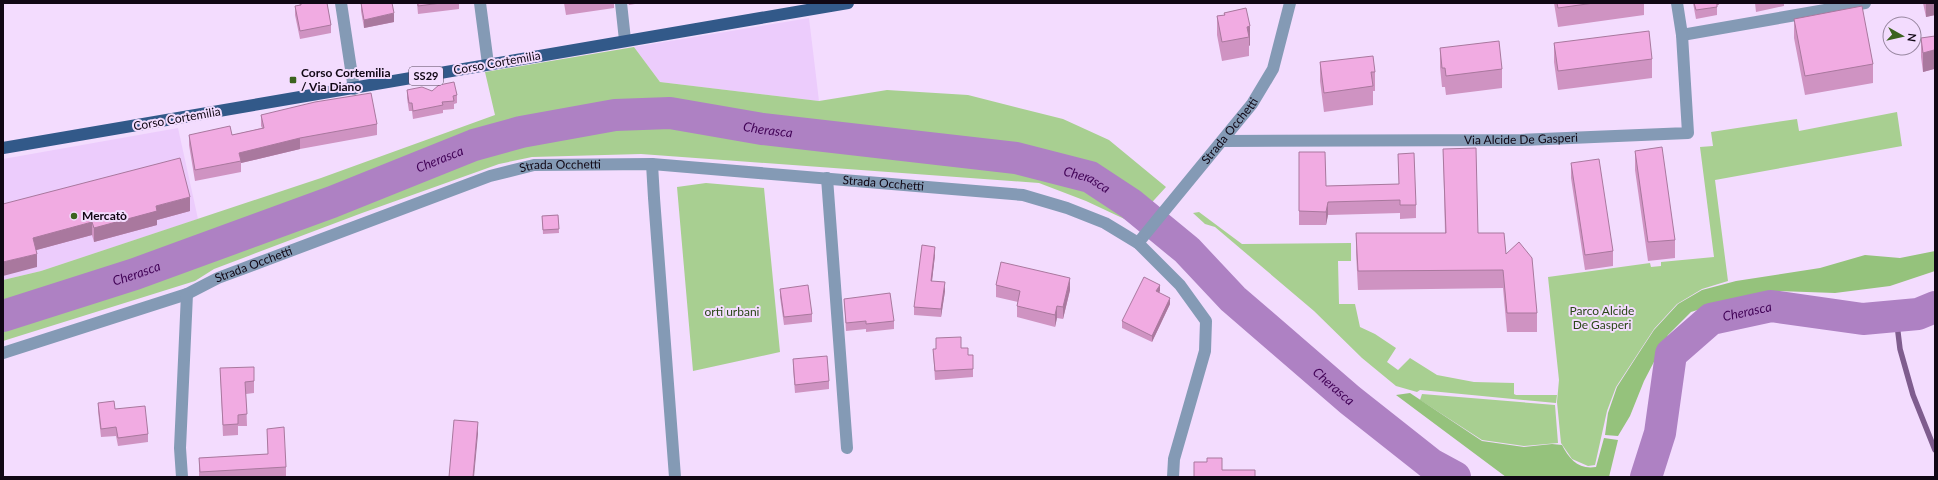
<svg xmlns="http://www.w3.org/2000/svg" width="1938" height="480" viewBox="0 0 1938 480" font-family="Lato,sans-serif">
  <style>
    .built { fill: #ecccfc }
    .green { fill: #a8cf91 }
    .forest { fill: #95c27c }
    .lines { fill: none; stroke-linecap: round; stroke-linejoin: round }
    .stream { stroke: #7f5c8e; stroke-width: 5.5 }
    .river { stroke: #ae81c3; stroke-width: 32 }
    .street { stroke: #849ab5; stroke-width: 12 }
    .primary { stroke: #325989; stroke-width: 12 }
    .wall { fill: #cf93c2 }
    .shaded-wall { fill: #a9789e }
    .building { fill: #f1abe2; stroke: #a9789e }
    .poi-dot { fill: #3b631f; stroke: #f3dcfe; stroke-width: 1.5 }
    .labels { text-anchor: middle; stroke-width: 4; stroke-linejoin: round; paint-order: stroke }
    .shield { fill: #f3dcfe; stroke: #54475a; stroke-width: 1 }
    .shield-label { font-size: 11px; font-weight: bold; fill: #100714 }
    .street-label { font-size: 12px; fill: #100714; stroke: #f3dcfe }
    .poi-label { font-size: 12px; font-weight: bold; fill: #100714; stroke: #f3dcfe; text-anchor: start }
    .park-label { font-size: 12px; fill: #2a4717; stroke: #f3dcfe }
    .water-label { font-size: 13px; font-style: italic; fill: #420357; stroke: #f3dcfe }
  </style>
  <rect width="100%" height="100%" fill="#f3dcfe"/>
  <path class="built" d="M809,18l10,83 -159,-19 -26,-35z
    M178,128l20,91 -157,52 -38,9v-121z"/>
  <path class="green" d="M634,47l26,35 159,19 68,-11 81,5 95,24 46,21 57,47 -33,36 -47,-22 -47,-18 -398,-29 -109,3 -33,7 -137,49 -148,56 -19,12 -192,60v-61l38,-9 280,-93 174,-63 -10,-43z
    M1897,112l5,34 -187,34 13,101 -26,8 -25,15 -23,25 -38,58 -9,24 -12,54 -7,1 -16,-7 -11,-16 -4,-41 2,-22 -11,-103 102,-14 1,4 10,-1v-4l53,-5 -14,-110 13,-1 -2,-14 86,-13 2,12z
    M706,183l58,5 16,164 -87,19 -16,-184z
    M1199,212l43,32 109,-1v18h-13l1,43h16l5,23 15,7 21,14 -9,14 11,8 12,-12 27,17 37,7 40,1v11l2,1h41l-1,8 -136,-13 -3,2 -21,-6 -34,-28 -48,-47 -99,-84 -10,-3 -12,-11z
    M1422,394l133,11 3,38 -34,3 -42,-6 -62,-40z"/>
  <path class="forest" d="M1935,251v20l-45,15 -55,7 -58,-2 -54,11 -32,10 -23,23 -24,46 -14,35 -12,20 -13,-1 3,-22 9,-26 20,-31 17,-26 24,-26 24,-14 34,-9 84,-13 45,-13 35,3z
    M1410,393l72,48 42,6 28,-3 10,1c7,14 17,25 34,22l8,-29 14,2 -9,37h-103l-110,-82z"/>
  <g class="lines">
    <path class="stream" d="M1896,316l4,33 13,46 22,55"/>
    <g class="river">
      <path id="s1" d="M3,316l132,-42 197,-72 142,-57 47,-13 94,-17 55,-2 92,16 254,29 74,19 41,27 56,46 46,49 117,101 81,64 24,13"/>
      <path id="s2" d="M1646,477l14,-44 11,-79 40,-35 60,-13 92,13 55,-5 17,-7"/>
    </g>
    <g class="street">
      <path d="M341,3l13,86"/>
      <path d="M480,3l8,61"/>
      <path d="M621,3l4,37"/>
      <path d="M1682,35l183,-32"/>
      <path id="s3" d="M1223,141l298,-1 167,-7 -6,-98 -5,-32"/>
      <path d="M652,164l2,34 21,279"/>
      <path d="M827,178l20,270"/>
      <path id="s4" d="M1138,243l114,-139 21,-35 17,-66"/>
      <path id="s5" d="M3,353l184,-59 31,-16 272,-102 44,-11 118,-1 371,31 44,13 38,15 33,20 42,42 26,36 -1,30 -31,108 -1,18"/>
      <path d="M182,477l-2,-29 7,-154"/>
    </g>
    <path class="primary" d="M3,148c282,-47 563,-98 845,-145"/>
  </g>
  <path class="wall" d="M299,3h28l4,22v8l-31,6 -5,-24v-9h5z
    M361,3l33,19 -30,6 -3,-17z
    M417,3h42v6l-41,5z
    M564,3h50v5l-48,7z
    M628,3h13l-12,2z
    M1554,3h90v12l-86,12z
    M1693,3h26v2h-2v10l-21,4z
    M1755,3h29v3l-28,6z
    M1923,3h12v12l-9,2z
    M1246,8l4,37 -1,1v10l-27,5 -5,-26v-19l7,-1v-2z
    M1794,19l79,45v19l-68,12 -11,-57z
    M1935,36v38l-1,-5 -11,3 -2,-15v-19z
    M1554,43l98,16v19l-94,12 -4,-28z
    M1440,48l62,21v19l-56,7 -1,-8h-3l-2,-20z
    M1320,62l55,10v19h-2v14l-49,7 -4,-31z
    M407,90l25,1 25,4v8l-3,1v5l-11,1v3l-30,6 -1,-8h-3l-2,-13z
    M261,115l116,9v11l-77,14 -59,14v9l-46,9 -6,-36v-10h43l30,-7 -1,-2z
    M1443,149l35,84 28,21 31,59v19h-30l-4,-44 -145,2 -2,-38v-19h89z
    M1635,151l40,89v18l-27,3 -13,-91z
    M1299,152l27,34 73,-2 -1,-30 18,51v13l-16,1v-6l-72,2 -2,10h-27z
    M1571,163l42,88v15l-28,4 -14,-92z
    M3,204l187,7 -33,9v5l-63,17 -2,-7 -56,15 1,17z
    M558,215l1,18 -16,1 -1,-18z
    M935,255l-3,26 13,10 -4,26 -27,-2v-8z
    M996,285l74,5 -7,29 -6,-1 -2,9 -38,-10v-11l1,-4 -22,-5z
    M780,289l32,25v8l-28,3 -4,-28z
    M1160,291l-1,1 11,12 -18,38 -30,-14v-7z
    M844,299l50,22v8l-28,3v-3l-20,2z
    M936,338l25,10 7,7 5,14v8l-38,3 -2,-31h3z
    M793,359l36,22v8l-34,4 -2,-25z
    M220,368l34,13v12l-8,1 1,32h-9v9l-15,1z
    M98,403l17,6 33,25v8l-30,4 -2,-10 -15,1 -3,-26z
    M267,429l19,38v10h-87v-19l69,-4z"/>
  <path class="shaded-wall" d="M1926,3h9v12l-9,2z
    M394,13v9l-30,6v-8z
    M1250,26v19l-1,1v-9l-2,-10z
    M1934,50v19l-11,3v-19z
    M300,138v11l-59,14 -2,-10z
    M190,197v14l-33,9v5l-63,17v-14l62,-22z
    M1328,202v13l-2,10v-13z
    M92,222v13l-59,16v-13z
    M935,247v8l-4,34v-8z
    M37,254v13l-34,9v-14z
    M1070,278v12l-7,29v-12z
    M945,282v9l-4,26v-8z
    M1160,285v6l-4,7v-7z
    M1170,298v6l-18,38v-6z
    M1057,306v12l-2,9v-12z
    M478,422v12l-4,43h-1z"/>
  <path class="building" d="M301,3h26l4,22 -31,6 -5,-25 6,-1z
    M361,3h31l2,10 -30,7z
    M418,3h23l-23,3z
    M1557,3h37l-36,5z
    M1694,3h23v4l-21,3z
    M1862,6l11,58 -68,12 -11,-57z
    M1246,8l4,18 -3,1 2,10 -27,5 -5,-26 8,-1 -1,-2z
    M1649,31l3,28 -94,12 -4,-28z
    M1935,36v19l-1,-5 -11,3 -2,-15z
    M1499,41l3,28 -56,7 -1,-8h-3l-2,-20z
    M1373,56l2,16h-4l2,14 -49,7 -4,-31z
    M454,82l3,13 -4,1 1,5 -12,1 1,3 -30,6 -1,-8h-3l-2,-13 15,-3 10,4 7,-6z
    M371,93l6,31 -77,14 -61,15 2,8 -46,9 -6,-35 41,-9 2,9 32,-7 -3,-13 54,-13z
    M1662,147l13,93 -27,2 -13,-91z
    M1476,148l2,85h26l2,21 13,-12 13,16 5,55h-30l-4,-43 -145,1 -2,-38h90l-3,-84z
    M1299,152h26l1,34 73,-2 -1,-30 16,-1 2,52h-16v-5l-72,2 -2,10 -27,-1z
    M180,158l10,39 -34,9 1,5 -63,17 -2,-6 -59,16 4,16 -34,8v-58z
    M1599,159l14,92 -28,4 -14,-92z
    M558,215l1,14 -16,1 -1,-14z
    M922,245l13,2 -4,34 14,1 -4,27 -27,-2z
    M1001,262l69,16 -7,29 -6,-1 -2,9 -38,-9 3,-15 -24,-6z
    M1144,277l16,8 -4,6 14,7 -18,38 -30,-15z
    M808,285l4,29 -28,3 -4,-28z
    M890,293l4,28 -28,3v-3l-20,2 -2,-24z
    M961,337v11h7v7h5v14l-38,2 -2,-22h3v-11z
    M827,356l2,25 -34,4 -2,-26z
    M254,367v14l-9,1 2,32 -9,1v9l-15,1 -3,-57z
    M114,401l1,8 30,-3 3,28 -30,4 -2,-11 -15,2 -3,-26z
    M454,420l24,2 -5,55h-24z
    M284,427l2,40 -86,5 -1,-14 69,-4 -1,-25z
    M1207,458h15v12h33v7h-61v-15h13z"/>
  <g class="poi-dot">
    <rect x="289" y="76" width="8" height="8" rx="2"/>
    <circle cx="74" cy="216" r="4"/>
  </g>
  <g class="labels">
    <rect class="shield" x="409" y="67" width="34" height="18" rx="3"/>
    <g class="shield-label">
      <text x="426" y="80">SS29</text>
    </g>
    <g class="street-label">
      <text transform="translate(497 63) rotate(-10)" y="4">Corso Cortemilia</text>
      <text transform="translate(177 119) rotate(-10)" y="4">Corso Cortemilia</text>
      <text dy="4" stroke="none"><textPath href="#s4" startOffset="145">Strada Occhetti</textPath></text>
      <text dy="4" stroke="none"><textPath href="#s3" startOffset="298">Via Alcide De Gasperi</textPath></text>
      <text dy="4" stroke="none"><textPath href="#s5" startOffset="590">Strada Occhetti</textPath></text>
      <text dy="4" stroke="none"><textPath href="#s5" startOffset="914">Strada Occhetti</textPath></text>
      <text dy="4" stroke="none"><textPath href="#s5" startOffset="266">Strada Occhetti</textPath></text>
    </g>
    <g class="poi-label">
      <text x="301" y="77">Corso Cortemilia<tspan x="301" dy="14">/ Via Diano</tspan></text>
      <text x="82" y="220">Mercatò</text>
    </g>
    <g class="park-label">
      <text x="1602" y="315">Parco Alcide<tspan x="1602" dy="14">De Gasperi</tspan></text>
      <text x="732" y="316">orti urbani</text>
    </g>
    <g class="water-label">
      <text dy="5" stroke="none"><textPath href="#s1" startOffset="800">Cherasca</textPath></text>
      <text dy="5" stroke="none"><textPath href="#s1" startOffset="464">Cherasca</textPath></text>
      <text dy="5" stroke="none"><textPath href="#s1" startOffset="1124">Cherasca</textPath></text>
      <text dy="5" stroke="none"><textPath href="#s1" startOffset="140">Cherasca</textPath></text>
      <text dy="5" stroke="none"><textPath href="#s2" startOffset="216">Cherasca</textPath></text>
      <text dy="5" stroke="none"><textPath href="#s1" startOffset="1448">Cherasca</textPath></text>
    </g>
  </g>
  <rect width="1938" height="480" fill="none" stroke="#100714" stroke-width="8"/>
  <g transform="translate(1902 36) rotate(98)"><circle r="19" fill="#f3dcfe" stroke="#9887a0"/>
  <path d="M0-3L7 15L0 10L-7 15Z" fill="#3b631f"/>
  <text y="-6" font-size="11" font-weight="bold" text-anchor="middle" fill="#100714">N</text>
  </g>
</svg>
